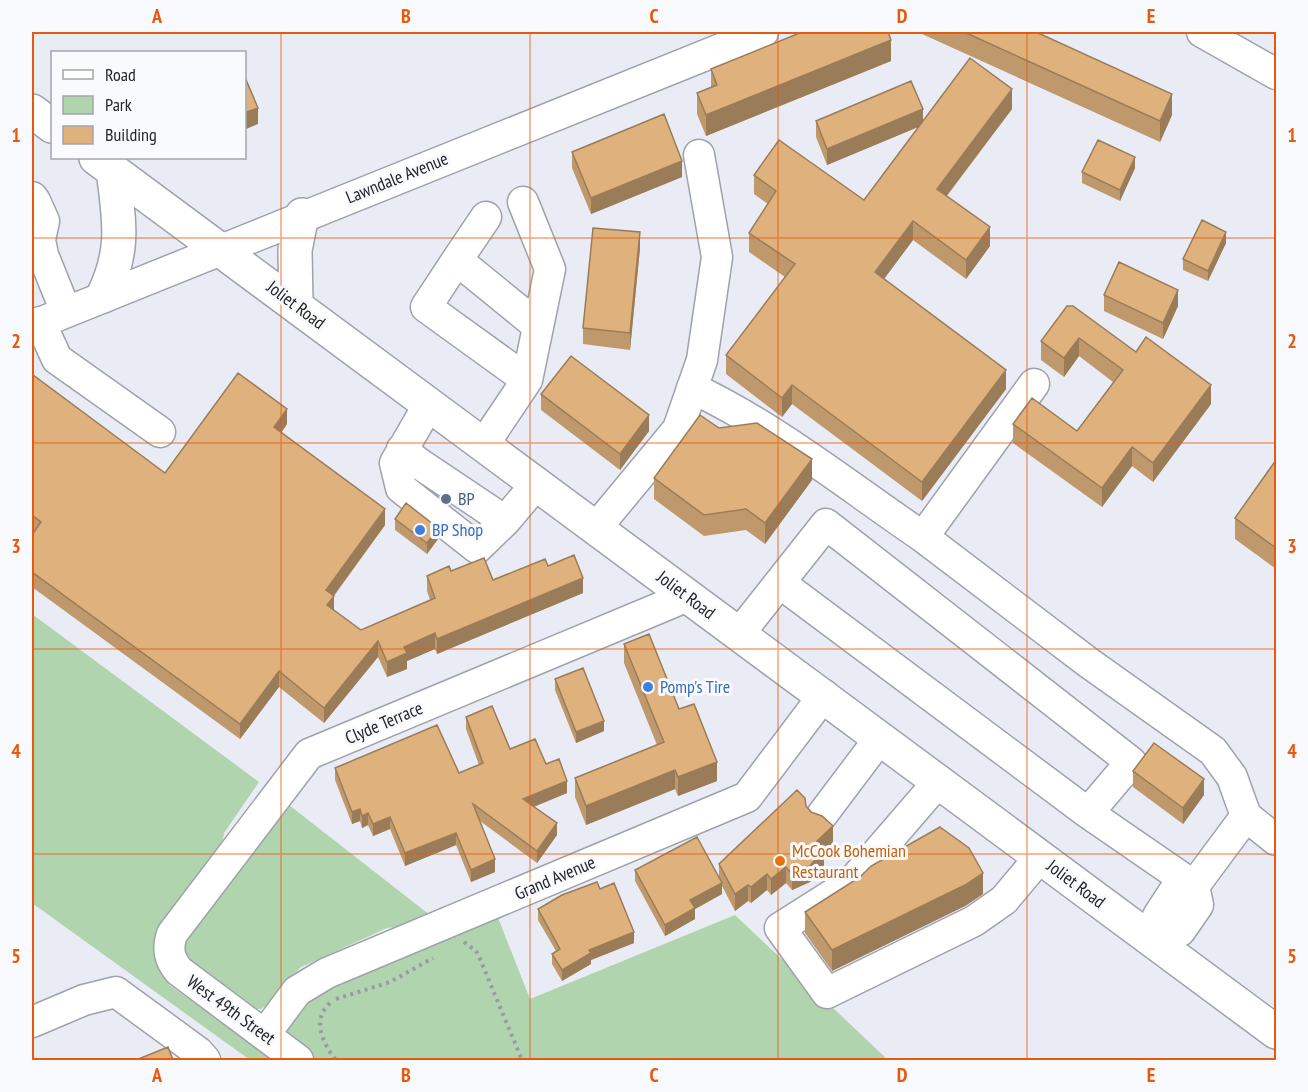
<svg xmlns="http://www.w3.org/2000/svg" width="1308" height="1092" viewBox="0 0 1308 1092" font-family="'PT Sans Narrow',sans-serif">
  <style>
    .green { fill: #b0d4ad }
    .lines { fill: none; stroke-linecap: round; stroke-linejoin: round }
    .minor-casing { stroke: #9fa2aa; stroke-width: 33 }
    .major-casing { stroke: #9fa2aa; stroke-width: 36 }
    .path { stroke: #999ba2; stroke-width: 4; stroke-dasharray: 3 4.5; stroke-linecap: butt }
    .minor { stroke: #fff; stroke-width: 30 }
    .major { stroke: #fff; stroke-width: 33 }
    .wall { fill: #bf986c }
    .shaded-wall { fill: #9b7c58 }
    .building { fill: #deb17d; stroke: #9b7c58; stroke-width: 1.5 }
    .grid { fill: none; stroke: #e8590c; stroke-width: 1.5; stroke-opacity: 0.55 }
    .service-dot { fill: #5c6f8a; stroke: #f8fafd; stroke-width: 2 }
    .shop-dot { fill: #3f7fe0; stroke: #f8fafd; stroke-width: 2 }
    .food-dot { fill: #e8710a; stroke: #f8fafd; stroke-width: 2 }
    .labels { text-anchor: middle; stroke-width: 6; stroke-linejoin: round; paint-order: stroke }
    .street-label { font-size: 18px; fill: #242528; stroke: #f8fafd }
    .service-label { font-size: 18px; fill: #4e5e75; stroke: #f8fafd; text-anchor: start }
    .shop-label { font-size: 18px; fill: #366cbe; stroke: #f8fafd; text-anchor: start }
    .food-label { font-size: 18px; fill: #c56008; stroke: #f8fafd; text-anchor: start }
    .neatline { fill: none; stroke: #e8590c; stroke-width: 2 }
    .grid-label { font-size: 20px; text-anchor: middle; font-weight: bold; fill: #e8590c }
  </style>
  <rect width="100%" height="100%" fill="#e9ecf5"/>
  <path class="green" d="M32,614l227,168 -35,51 -2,13 -65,115 12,24 92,65 37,-54 197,-86 35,89 205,-84 153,145h-638l-218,-157z
    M289,805l146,114 -18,6 -30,3 -86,39 -16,16 -11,17 -13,9h-13l-61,-47 -3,-14 6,-13 54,-74 9,-7z"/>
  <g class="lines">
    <defs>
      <path id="minor" d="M1202,32l74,42
        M32,197l3,4 9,20 -4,19 3,15 23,57
        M457,260l29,-43
        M40,322l17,37 103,73
        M32,326l731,-294
        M527,380l-101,-73 31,-47 81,66
        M692,388c83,39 156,98 231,149l111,-153
        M429,404l-34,59 6,25 76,60 28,-27 32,-38
        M484,444l43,-64 23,-111 -27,-67
        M402,449l15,13 88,59
        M596,528l82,-99 24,-69 15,-103 -18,-102
        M923,537l166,126 124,88 19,26 14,39 30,24
        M780,583l308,230 106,73 4,19 -18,26 -14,-3 -8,-12 17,-26 19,-4 52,-70
        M739,634l87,-110 305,238 -43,51
        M939,781l-88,102 -71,45 47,65 147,-72 30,-21 36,-43
        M822,815l58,-77
        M32,1022l52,-22 32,-8 82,60 7,8
        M265,1034l32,-43 30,-18 420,-176 77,-102
        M298,1060l-119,-89c-10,-12 -12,-22 -7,-37l137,-180 379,-158"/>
      <path id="major" d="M32,111l20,15
        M96,158l1180,874
        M103,296c23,-47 16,-77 10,-126
        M296,305l-1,-55 7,-35"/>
    </defs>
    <use href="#minor" class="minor-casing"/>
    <use href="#major" class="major-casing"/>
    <path class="path" d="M464,942l12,9 4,8 42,101
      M336,999l54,-17 43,-24
      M330,1003c-19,17 -7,41 6,57"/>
    <use href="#minor" class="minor"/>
    <use href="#major" class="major"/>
  </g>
  <path class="wall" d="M922,32h114l136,83 -12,27 -238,-108z
    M891,61l-185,75 -9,-22v-21l14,-5v-19z
    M1012,109l-65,87 43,50 -24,33 -53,-39 -29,39 122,110 -84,112 -130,-97 -10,13 -56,-43v-19l59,-78 -36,-25v-19l19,-29 -14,-10v-19l110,25 54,-73 -91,38 -11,-28v-16h107z
    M572,152l110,25 -91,37 -19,-46z
    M1135,168l-15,33 -38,-18v-11z
    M1226,243l-18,38 -25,-11v-11z
    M640,248l-10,102 -47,-6v-16z
    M1104,295l74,11 -15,33 -59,-28z
    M1067,306l69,46 75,52 -58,78 -21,-16 -30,41 -89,-64v-19l64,7 36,-49 -34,-26 -15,21 -23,-17v-19z
    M32,378l133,95 122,-49 -6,9 104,92 -51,71v14l27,20 69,-30 -3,-9v-15l24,-5 42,9 55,-14 35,27 -146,61 -2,-5 -28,12v8l-20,8 -9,-20 -54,66 -45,-36 -39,52 -208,-152v-52l2,-3 -2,-1z
    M541,394l108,37 -29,39 -79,-60z
    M719,428l93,52 -47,64 -19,-14 -42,6 -50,-37v-21z
    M1276,460v109l-41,-30v-21z
    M395,519l43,20 -11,15 -32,-24z
    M624,644l55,65 38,72 -39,15 -3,-7 -89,36 -11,-28v-19l82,-33 -33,-82z
    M555,679l49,52 -28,12 -21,-53z
    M466,717l44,32 36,15 21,29 -33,14 23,28 -20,28 -57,-42 15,51 -24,10 -15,-37 -51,21 -15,-37 -17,7 -5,-11 -6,3 -2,-7 -8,3 -17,-44v-12l124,5 20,-8 -13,-36z
    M1133,771l71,24 -21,29 -50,-37z
    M806,806l27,37 -9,7v15l-14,17 -18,8 -6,-7 -15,12 -4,-5 -16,13 -3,-2 -13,10 -13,-25v8l-27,15v10l-30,17 -30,-55v-11l84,7v-13z
    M600,889l34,54 -43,17v4l-29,17 -10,-17v-10l4,-3 -18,-31v-11z
    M983,894l-18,12 -133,65 -27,-38v-21z"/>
  <path class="shaded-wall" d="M891,40v21l-185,75v-21z
    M1012,89v20l-75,99v-19z
    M1172,94v21l-12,27v-21z
    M258,108v16l-14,6v-17z
    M923,109v16l-96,40v-16z
    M1135,157v11l-15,33v-11z
    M682,161v16l-91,37v-16z
    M913,221v19l-38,51v-19z
    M990,227v19l-24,33v-19z
    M640,232v16l-10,102v-17z
    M1226,232v11l-18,38v-10z
    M1178,290v16l-15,33v-16z
    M1079,338v18l-15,21v-19z
    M1006,370v19l-84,112v-19z
    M792,385v19l-10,13v-19z
    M1211,385v19l-58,78v-19z
    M287,409v15l-13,19v-16z
    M649,415v16l-29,39v-16z
    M1132,447v19l-30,41v-19z
    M812,459v21l-47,64v-21z
    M385,509v16l-59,81v-16z
    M438,528v11l-11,15v-11z
    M583,578v15l-146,61v-15z
    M334,596v16l-7,-7z
    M435,633v16l-28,12v8l-20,8v-15l17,-15z
    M378,641v16l-54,66v-15z
    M279,671v16l-39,52v-15z
    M604,721v10l-28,12v-11z
    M717,762v19l-39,15v-19z
    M675,770v19l-89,36v-19z
    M1204,779v16l-21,29v-16z
    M567,781v12l-44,18v-12z
    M360,809v12l-8,3v-12z
    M368,813v12l-6,3v-12z
    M390,817v12l-17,7v-12z
    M557,823v12l-20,28v-12z
    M833,826v17l-9,7v15l-14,17 -18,8v-16l25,-33z
    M456,833v12l-51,21v-13z
    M495,859v13l-24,10v-12z
    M786,867v16l-15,12v-16z
    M983,873v21l-18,12 -133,65v-21z
    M767,874v16l-16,13v-16z
    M722,883v11l-27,15v10l-30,17v-11l25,-25z
    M748,885v16l-13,10v-17z
    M634,932v11l-43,17v4l-29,17v-11l27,-20z"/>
  <path class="building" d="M802,32h86l3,8 -185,75 -9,-22 20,-8 -6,-16z
    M964,32h72l136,62 -12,27z
    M970,58l42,31 -75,100 53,38 -24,33 -53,-39 -38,51 131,98 -84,112 -130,-97 -10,13 -56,-43 69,-91 -46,-31 27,-42 -22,-16 25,-35 85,60z
    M244,75l14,33 -14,5z
    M911,81l12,28 -96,40 -11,-28z
    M664,114l18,47 -91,37 -19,-46z
    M1098,140l37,17 -15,33 -38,-18z
    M1202,220l24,12 -18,39 -25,-12z
    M593,228l47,4 -10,101 -47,-5z
    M1119,262l59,28 -15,33 -59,-28z
    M1067,306h6l63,46 10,-15 65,48 -58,78 -21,-16 -30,41 -89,-64 19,-26 45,33 46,-61 -44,-32 -15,20 -23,-17z
    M571,356l78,59 -29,39 -79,-60z
    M238,373l49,36 -13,18 111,82 -59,81 8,6 -7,9 34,25 74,-32 -8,-22 22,-10 2,5 33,-13 9,22 52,-21 3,7 26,-11 9,23 -146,61 -2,-6 -31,14 3,6 -20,9 -9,-21 -54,67 -45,-37 -39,53 -208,-152v-37l9,-13 -9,-7v-137l1,-3 132,98z
    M700,415l19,13 38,-5 55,36 -47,64 -19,-14 -42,6 -50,-37z
    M1276,460v88l-41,-30z
    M406,503l32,25 -11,15 -32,-24z
    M649,634l30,75 15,-5 23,58 -39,15 -3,-7 -89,36 -11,-28 89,-36 -40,-98z
    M583,668l21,53 -28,11 -21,-53z
    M492,706l18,43 25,-10 11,25 13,-5 8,22 -44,18 34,24 -20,28 -64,-47 22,55 -24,11 -15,-37 -51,20 -15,-36 -17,7 -5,-11 -6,3 -2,-7 -8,3 -17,-44 102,-43 22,48 24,-10 -17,-46z
    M1154,743l50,36 -21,29 -50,-37z
    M797,790l8,8 1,8 5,6 11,4 11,10 -16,15 7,8 -14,17 -18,8 -6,-7 -15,12 -4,-5 -16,13 -3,-2 -13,9 -16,-30z
    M940,827l29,21 14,25 -18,12 -133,65 -27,-38 55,-35 11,-11z
    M697,837l25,46 -32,17 5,8 -30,17 -30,-55z
    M597,882l3,7 14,-6 20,49 -45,18 2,3 -29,17 -10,-16 8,-5 -22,-40 24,-14z
    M168,1047l5,13h-37z"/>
  <path class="grid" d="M281,32v1028M530,32v1028M778,32v1028M1027,32v1028M32,238h1244M32,443h1244M32,649h1244M32,854h1244"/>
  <circle class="service-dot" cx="446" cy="499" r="6"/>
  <g class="shop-dot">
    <circle cx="420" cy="530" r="6"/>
    <circle cx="648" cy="687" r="6"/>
  </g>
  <circle class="food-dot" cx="780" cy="861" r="6"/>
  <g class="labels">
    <g class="street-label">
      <text transform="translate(397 178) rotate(-22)" y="6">Lawndale Avenue</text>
      <text transform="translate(296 305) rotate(37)" y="6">Joliet Road</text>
      <text transform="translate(686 595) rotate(37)" y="6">Joliet Road</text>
      <text transform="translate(384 723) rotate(-23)" y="6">Clyde Terrace</text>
      <text transform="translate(555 878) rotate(-23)" y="6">Grand Avenue</text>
      <text transform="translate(1076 884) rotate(37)" y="6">Joliet Road</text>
      <text transform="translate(231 1010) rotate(36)" y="6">West 49th Street</text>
    </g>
    <g class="service-label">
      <text x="458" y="505">BP</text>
    </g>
    <g class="shop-label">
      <text x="432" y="536">BP Shop</text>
      <text x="660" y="693">Pomp's Tire</text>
    </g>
    <g class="food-label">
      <text x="792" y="857">McCook Bohemian<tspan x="792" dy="21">Restaurant</tspan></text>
    </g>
  </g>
  <rect width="1308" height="1092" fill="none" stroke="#f8fafd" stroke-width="66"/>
  <rect x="51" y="51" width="195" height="108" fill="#f8fafd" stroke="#a3a5a8" stroke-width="1.5"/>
  <rect x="63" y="70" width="30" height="9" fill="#ffffff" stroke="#a3a5a8" stroke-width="1.5"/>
  <text x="105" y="81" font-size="18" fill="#242528">Road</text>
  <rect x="63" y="96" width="30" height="18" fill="#b0d4ad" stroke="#a3a5a8" stroke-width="1.5"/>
  <text x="105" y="111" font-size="18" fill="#242528">Park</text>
  <rect x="63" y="126" width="30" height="18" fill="#deb17d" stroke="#a3a5a8" stroke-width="1.5"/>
  <text x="105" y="141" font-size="18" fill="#242528">Building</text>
  <rect x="33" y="33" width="1242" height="1026" class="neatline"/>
  <g class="grid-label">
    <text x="157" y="23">A</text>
    <text x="406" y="23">B</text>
    <text x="654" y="23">C</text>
    <text x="902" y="23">D</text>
    <text x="1151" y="23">E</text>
    <text x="16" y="142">1</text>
    <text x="1292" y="142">1</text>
    <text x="16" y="348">2</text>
    <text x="1292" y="348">2</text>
    <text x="16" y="553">3</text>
    <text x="1292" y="553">3</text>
    <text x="16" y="758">4</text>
    <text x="1292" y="758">4</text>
    <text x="16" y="963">5</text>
    <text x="1292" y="963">5</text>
    <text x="157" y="1082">A</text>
    <text x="406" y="1082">B</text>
    <text x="654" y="1082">C</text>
    <text x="902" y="1082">D</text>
    <text x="1151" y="1082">E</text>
  </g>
</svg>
